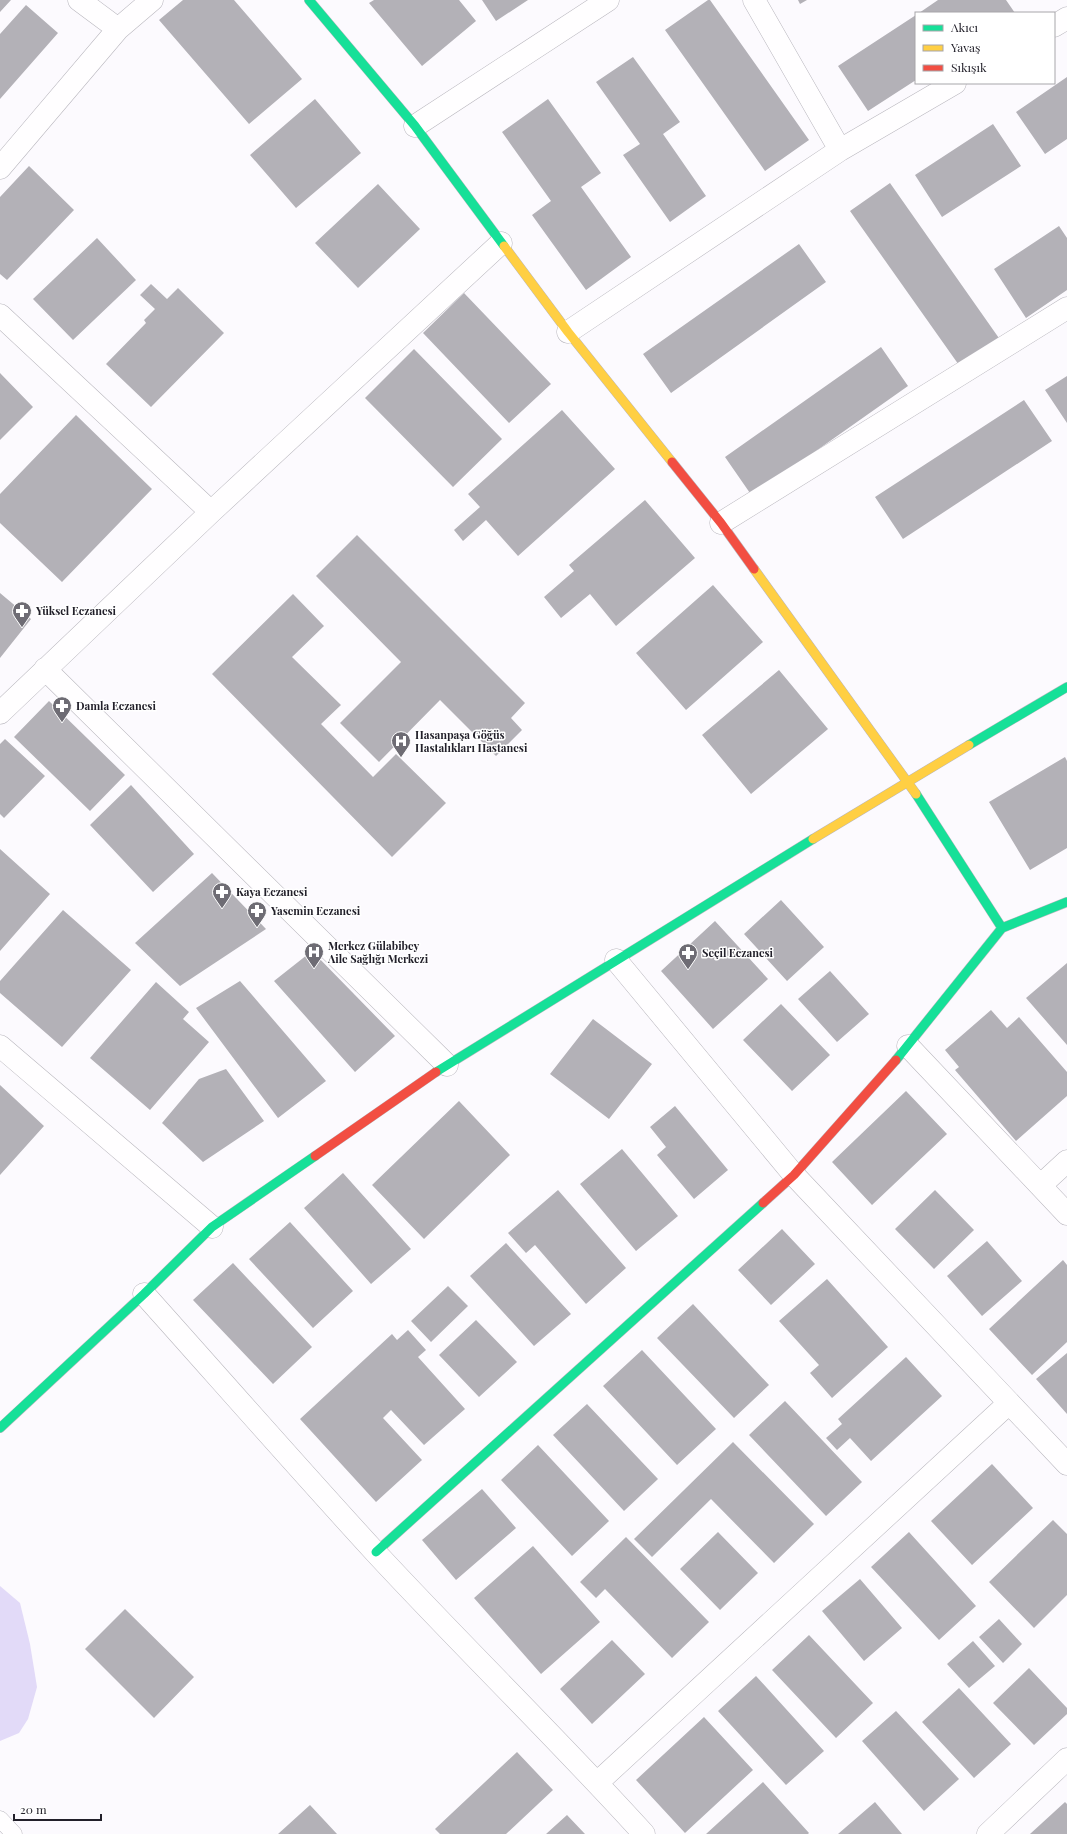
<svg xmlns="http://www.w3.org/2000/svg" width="1067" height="1834" viewBox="0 0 1067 1834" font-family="'Playfair Display',serif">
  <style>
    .green { fill: #e2daf8 }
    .building { fill: #b3b1b7 }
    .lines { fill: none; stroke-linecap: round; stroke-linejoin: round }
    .lane-casing { stroke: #b9b7be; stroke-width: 17 }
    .street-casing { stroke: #b9b7be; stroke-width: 23 }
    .fast-casing { stroke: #b9b7be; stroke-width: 10 }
    .slow-casing { stroke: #b9b7be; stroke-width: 10 }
    .jam-casing { stroke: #b9b7be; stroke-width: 10 }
    .lane { stroke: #fffeff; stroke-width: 16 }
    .street { stroke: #fffeff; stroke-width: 22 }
    .fast { stroke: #16e098; stroke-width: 9 }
    .slow { stroke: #ffcf43; stroke-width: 9 }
    .jam { stroke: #f24e42; stroke-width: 9 }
    .labels { text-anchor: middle; stroke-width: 3; stroke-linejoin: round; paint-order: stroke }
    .poi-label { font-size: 11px; font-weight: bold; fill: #22202a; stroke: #fff; text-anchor: start }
  </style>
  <rect width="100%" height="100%" fill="#fcfafe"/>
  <path class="green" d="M0,1586l20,17 10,41 7,43 -9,32 -9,14 -19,8z"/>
  <path class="building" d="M0,0h11l-11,12z
    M183,0h51l68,79 -53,45 -90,-104z
    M374,0h85l17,21 -54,45 -53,-63z
    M482,0h46l-32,21z
    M708,0h2l99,140 -44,31 -100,-141z
    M798,0h9l-7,4z
    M938,0h68l9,13h-96z
    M26,5l32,28 -58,66v-65z
    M916,15v65l-48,31 -30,-45z
    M633,57l47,65 -17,12 43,62 -36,26 -47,-67 17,-11 -44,-62z
    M1067,77v62l-22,15 -29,-42z
    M315,99l46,54 -65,55 -46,-53z
    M548,99l53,74 -20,14 50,70 -45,33 -54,-75 19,-14 -49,-69z
    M993,124l28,42 -79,51 -27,-42z
    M29,166l45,44 -67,70 -7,-6v-77z
    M890,183l111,158 -40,27 -111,-157z
    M378,184l42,45 -62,59 -43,-45z
    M1059,226l8,12v52l-41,28 -32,-49z
    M97,238l39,42 -63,60 -40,-41z
    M799,244l27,38 -155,111 -28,-39z
    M151,284l16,15 11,-11 46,45 -73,74 -45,-43 40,-41 -2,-3 11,-11 -15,-14z
    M464,293l87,91 -42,39 -86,-90z
    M881,347l27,39 -156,110 -27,-39z
    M414,349l88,90 -49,48 -88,-89z
    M0,373l33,34 -33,33z
    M1067,376v47l-22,-33z
    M1024,400l28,41 -149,98 -28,-42z
    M562,410l53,59 -97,87 -32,-36 -23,21 -9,-11 26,-23 -12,-13z
    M76,415l76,74 -90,93 -62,-59v-29z
    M645,500l50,58 -79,68 -26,-32 -29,24 -17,-21 30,-26 -5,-6z
    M357,535l168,168 -14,15 11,12 -26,26 -56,-56 -61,62 -39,-39 61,-61 -85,-86z
    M713,585l50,57 -77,68 -50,-57z
    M0,593l31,26 -31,39z
    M293,594l31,32 -32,31 49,48 -20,19 52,53 23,-23 50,49 -54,54 -180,-183z
    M779,670l49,59 -77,65 -49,-59z
    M49,701l76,74 -35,36 -76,-74z
    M5,739l40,37 -41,42 -4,-4v-70z
    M1065,757l2,4v87l-37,22 -41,-68z
    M131,785l63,69 -41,38 -63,-67z
    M0,849l50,45 -50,57z
    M212,873l54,56 -86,57 -45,-43z
    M781,900l43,47 -37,34 -43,-47z
    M63,910l68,60 -69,77 -62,-54v-12z
    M715,921l53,58 -55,50 -52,-58z
    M312,951l83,85 -40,36 -81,-91z
    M1067,963v82l-41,-47z
    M830,971l39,43 -32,28 -39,-43z
    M240,981l86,100 -48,37 -82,-110z
    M156,982l33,30 -6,7 26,23 -59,68 -60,-52z
    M781,1004l49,51 -38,36 -49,-51z
    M991,1010l16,18 12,-11 48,55v24l-51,45 -61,-71 4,-3 -14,-17z
    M593,1019l59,45 -43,55 -59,-45z
    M226,1069l38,52 -61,41 -41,-39 37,-44z
    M0,1085l44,41 -44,49z
    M906,1091l41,43 -75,71 -40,-43z
    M459,1101l51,54 -86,84 -52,-54z
    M675,1106l53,64 -34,29 -37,-44 9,-8 -16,-20z
    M622,1149l56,67 -42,35 -56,-67z
    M343,1173l68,76 -40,35 -67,-76z
    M558,1190l68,78 -40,36 -51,-59 -9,8 -18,-20z
    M935,1190l39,40 -40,39 -39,-40z
    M290,1222l63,69 -40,37 -64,-69z
    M782,1229l33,35 -44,41 -33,-35z
    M987,1241l35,40 -40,35 -35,-40z
    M506,1243l65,71 -37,32 -64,-70z
    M1063,1260l4,5v77l-35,33 -43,-46z
    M233,1263l79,84 -39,37 -80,-84z
    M827,1279l61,68 -56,51 -22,-25 9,-8 -40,-44z
    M448,1286l20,20 -37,36 -20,-21z
    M693,1304l76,81 -35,33 -77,-80z
    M476,1320l41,42 -38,35 -40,-42z
    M408,1330l18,20 -8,7 47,52 -41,36 -33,-35 -8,8 39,42 -46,42 -76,-83 92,-85 5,6z
    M642,1350l74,79 -39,36 -74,-79z
    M1067,1353v61l-31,-35z
    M906,1357l36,39 -71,65 -21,-23 -13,12 -11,-12 16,-14 -4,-5z
    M785,1401l77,81 -36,34 -77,-81z
    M587,1404l71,75 -34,32 -71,-76z
    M733,1442l81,82 -40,39 -63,-64 -59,58 -18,-18z
    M538,1445l71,76 -37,35 -71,-76z
    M992,1464l41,44 -61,57 -41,-44z
    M482,1489l34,39 -60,52 -34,-40z
    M1053,1520l14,14v61l-33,33 -45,-46z
    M718,1532l40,41 -38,37 -40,-41z
    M909,1532l67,74 -37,34 -68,-73z
    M626,1537l83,85 -37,36 -67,-69 -9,9 -16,-16z
    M533,1546l67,76 -59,52 -67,-76z
    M860,1579l42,49 -38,33 -42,-50z
    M125,1609l69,68 -40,41 -69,-69z
    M999,1619l23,25 -19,19 -24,-26z
    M809,1635l64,68 -37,35 -64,-68z
    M612,1640l33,34 -53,50 -32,-35z
    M973,1641l22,25 -26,22 -22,-24z
    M1029,1668l38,40v6l-33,31 -41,-42z
    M756,1676l68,75 -38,34 -68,-74z
    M959,1688l52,56 -37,34 -52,-56z
    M896,1711l63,68 -35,32 -62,-70z
    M704,1717l49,53 -68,63 -49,-53z
    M517,1752l36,38 -47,44h-66l-5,-5z
    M763,1782l46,51 -1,1h-102z
    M875,1802l27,32h-64z
    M1065,1802l2,2v30h-37z
    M310,1805l27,29h-59z
    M567,1815l18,19h-39z"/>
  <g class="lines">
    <defs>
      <path id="lane" d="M0,1819l14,15"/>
      <path id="street" d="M79,0l39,29
        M754,0l86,150
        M1054,26l13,-8
        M415,126l193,-126
        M0,168l118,-139 34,-29
        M0,315l211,197
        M568,332l272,-182 115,-67
        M721,523l346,-215
        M45,669l402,396
        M0,713l211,-201 290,-269
        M616,960l178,215 273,289
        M0,1046l212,181
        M908,1046l159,168
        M1041,1185l26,-24
        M144,1294c77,86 154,174 232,259 88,95 181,185 268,281
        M597,1783l412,-380
        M988,1834l79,-75"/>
      <path id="fast" d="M309,0l106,126 89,120
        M969,745l98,-58
        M916,794l86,134
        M896,1060l106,-132 65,-26
        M436,1072l377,-233
        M0,1428l144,-134 68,-67 103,-71
        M376,1552l387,-349"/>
      <path id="slow" d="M504,246l64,86 104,130
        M754,569l162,225
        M813,839l156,-94"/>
      <path id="jam" d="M672,462l49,61 33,46
        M315,1156l121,-84
        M763,1203l31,-28 102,-115"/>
    </defs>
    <use href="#lane" class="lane-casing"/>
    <use href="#street" class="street-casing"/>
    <use href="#fast" class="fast-casing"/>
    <use href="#slow" class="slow-casing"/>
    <use href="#jam" class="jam-casing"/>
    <use href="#lane" class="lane"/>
    <use href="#street" class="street"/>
    <use href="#fast" class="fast"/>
    <use href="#slow" class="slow"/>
    <use href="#jam" class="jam"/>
  </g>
  <defs>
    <symbol id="pharmacy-pin" viewBox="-11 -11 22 30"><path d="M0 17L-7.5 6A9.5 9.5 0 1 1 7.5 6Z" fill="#6e6c74" stroke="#fff"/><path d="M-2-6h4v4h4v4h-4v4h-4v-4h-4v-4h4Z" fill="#fff"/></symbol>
    <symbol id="hospital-pin" viewBox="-11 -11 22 30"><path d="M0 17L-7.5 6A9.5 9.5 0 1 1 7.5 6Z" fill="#6e6c74" stroke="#fff"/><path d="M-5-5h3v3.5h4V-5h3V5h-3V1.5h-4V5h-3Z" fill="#fff"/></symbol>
  </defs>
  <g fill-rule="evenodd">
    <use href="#pharmacy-pin" x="11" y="600" width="22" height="30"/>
    <use href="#pharmacy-pin" x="51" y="695" width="22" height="30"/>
    <use href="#hospital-pin" x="390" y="730" width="22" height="30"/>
    <use href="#pharmacy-pin" x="211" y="881" width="22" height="30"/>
    <use href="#pharmacy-pin" x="246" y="900" width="22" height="30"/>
    <use href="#hospital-pin" x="303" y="941" width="22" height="30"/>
    <use href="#pharmacy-pin" x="677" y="942" width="22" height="30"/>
  </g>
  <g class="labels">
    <g class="poi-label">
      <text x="36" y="615">Yüksel Eczanesi</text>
      <text x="76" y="710">Damla Eczanesi</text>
      <text x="415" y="739">Hasanpaşa Göğüs<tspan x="415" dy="13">Hastalıkları Hastanesi</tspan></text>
      <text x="236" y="896">Kaya Eczanesi</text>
      <text x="271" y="915">Yasemin Eczanesi</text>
      <text x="328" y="950">Merkez Gülabibey<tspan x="328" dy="13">Aile Sağlığı Merkezi</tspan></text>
      <text x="702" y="957">Seçil Eczanesi</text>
    </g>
  </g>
  <rect x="915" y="12" width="140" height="72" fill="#ffffff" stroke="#a7a6aa"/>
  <rect x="923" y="25" width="20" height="6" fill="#16e098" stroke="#a7a6aa"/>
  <text x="951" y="32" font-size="12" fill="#22202a">Akıcı</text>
  <rect x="923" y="45" width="20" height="6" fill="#ffcf43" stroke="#a7a6aa"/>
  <text x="951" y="52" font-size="12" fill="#22202a">Yavaş</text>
  <rect x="923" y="65" width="20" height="6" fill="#f24e42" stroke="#a7a6aa"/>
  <text x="951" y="72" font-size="12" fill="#22202a">Sıkışık</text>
  <path d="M14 1814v6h87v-6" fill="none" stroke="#22202a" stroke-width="2"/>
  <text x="20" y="1814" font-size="12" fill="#22202a" stroke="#ffffff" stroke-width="3" paint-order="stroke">20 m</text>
</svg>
